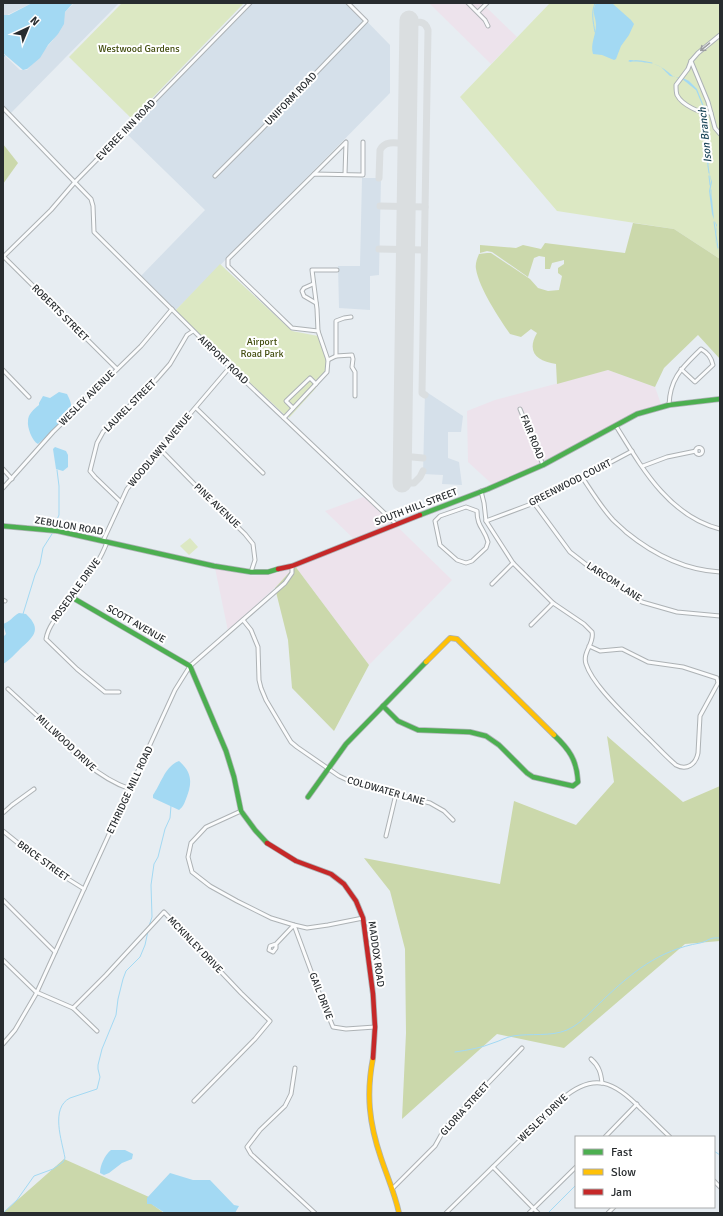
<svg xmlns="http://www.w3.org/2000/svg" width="723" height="1216" font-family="Signika,sans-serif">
<rect width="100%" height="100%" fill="#e7edf2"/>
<g fill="#ede3ec">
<path d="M 429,3 L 490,3 L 486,7 L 517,37 L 491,64 Z"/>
<path d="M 608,370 L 655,387 L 662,407 L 645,411 L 546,463 L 493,485 L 468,462 L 467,411 L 495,400 Z"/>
<path d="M 366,496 L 452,580 L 369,665 L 295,566 L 281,582 L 228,631 L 215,568 L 253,576 L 277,573 L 355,540 L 325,511 Z"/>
</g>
<g fill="#d5e0ea">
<path d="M 3,3 L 32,3 L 3,17 Z"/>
<path d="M 74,3 L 119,3 L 9,115 L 3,108 L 3,54 L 20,70 L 27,70 L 53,40 L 65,12 Z"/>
<path d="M 250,3 L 349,3 L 390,45 L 390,93 L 174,312 L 139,278 L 205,210 L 126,133 Z"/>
<path d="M 362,178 L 381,178 L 379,275 L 370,276 L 370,310 L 339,308 L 338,266 L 360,266 Z"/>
<path d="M 425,391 L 463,416 L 461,432 L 448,432 L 448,458 L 459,462 L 462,485 L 442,484 L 443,475 L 423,474 Z"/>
</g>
<g fill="#dce8c3">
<path d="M 122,3 L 244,3 L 132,119 L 69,57 Z"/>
<path d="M 550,3 L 720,3 L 720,259 L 674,229 L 557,211 L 460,97 Z"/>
<path d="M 220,264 L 292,331 L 318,336 C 326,357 333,368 316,386 L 316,388 L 289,418 L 287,415 L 286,416 L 174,312 Z"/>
<path d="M 190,538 L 198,547 L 189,555 L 180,546 Z"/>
</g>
<g fill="#cbd8ab">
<path d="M 3,144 L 18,163 L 3,184 Z"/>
<path d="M 633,223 L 674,229 L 720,259 L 720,359 L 698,335 L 664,368 L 655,387 L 608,370 L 557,384 L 556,364 C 537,361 526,352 537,333 L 531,329 L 521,337 L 510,334 C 499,318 479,288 476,269 C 475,264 477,259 479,254 L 487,253 L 491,253 L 530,279 L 538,288 L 548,291 L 559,290 L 562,276 L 558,273 L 558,268 L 564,264 L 564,260 L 552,263 L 550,269 L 545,269 L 545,257 L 539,256 L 534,258 L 528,277 L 492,252 L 487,251 L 480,253 L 480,245 L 516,248 L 523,245 L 541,249 L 545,243 L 625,253 Z"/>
<path d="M 295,566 L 369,665 L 334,731 L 292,688 L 288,640 L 275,588 Z"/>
<path d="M 607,736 L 683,802 L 720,786 L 720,941 L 685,944 L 564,1048 L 497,1034 L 402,1119 L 406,1033 L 405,949 L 390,891 L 364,858 L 500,884 L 514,801 L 576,825 L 614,782 Z"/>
<path d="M 64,1159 L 149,1197 L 153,1205 L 164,1213 L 3,1213 L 3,1211 L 4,1212 Z"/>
</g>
<g fill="#a3d9f3">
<path d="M 32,3 L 73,3 L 65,12 L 64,24 L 58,34 L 48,45 L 40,58 L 27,69 L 23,70 L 3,53 L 3,15 L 9,15 Z"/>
<path d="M 596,3 L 613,4 L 631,20 L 634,24 L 629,35 L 621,46 L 616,59 L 614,60 L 602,55 L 593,54 C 590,44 596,35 596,25 C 596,16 591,13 596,3 Z"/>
<path d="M 629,60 C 634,60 637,61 642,62 C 660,64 662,67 674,77 L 681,77 L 689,81 L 697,89 L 703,104 L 705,113 L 705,122 L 708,132 L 708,141 L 707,151 L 709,160 L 708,168 L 712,182 L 710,192 L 712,199 L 714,220 L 717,225 L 715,239 L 720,257 L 715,240 L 717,228 L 712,214 L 709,191 L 711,181 L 706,158 L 707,138 L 705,126 L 703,122 L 703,107 L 696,90 L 681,78 L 670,76 L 661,67 L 654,64 L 635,60 L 630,62 Z"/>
<path d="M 59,392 L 67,394 C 70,400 73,406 70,412 C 66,419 45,438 38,444 C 32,441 27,427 28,421 C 28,414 34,409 39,405 L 39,403 L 43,396 L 50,398 Z"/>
<path d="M 55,447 L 66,451 L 68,455 L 68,467 L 63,471 L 56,469 L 53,449 Z"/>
<path d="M 19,613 L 26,614 C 43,630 33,637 20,649 C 14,655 10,660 3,664 L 3,637 L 6,634 L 3,624 C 10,622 13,616 19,613 Z"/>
<path d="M 179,761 C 193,773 192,784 186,799 C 184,804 183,807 179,810 L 153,798 L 153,795 C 161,784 165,766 179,761 Z"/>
<path d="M 111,1150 L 125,1150 L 133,1154 L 132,1159 L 122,1163 L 109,1173 L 104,1175 L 100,1173 C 100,1165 105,1155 111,1150 Z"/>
<path d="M 170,1173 L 193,1180 L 210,1180 L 234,1205 L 239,1206 L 235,1213 L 165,1213 L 151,1204 L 147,1204 L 147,1198 Z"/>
</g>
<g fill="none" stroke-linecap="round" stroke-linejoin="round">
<g stroke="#a3d9f3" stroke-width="1">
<path d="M 595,32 C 593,21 591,13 595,3"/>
<path d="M 3,58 L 5,55"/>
<path d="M 629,61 L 641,61 L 652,63"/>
<path d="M 707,146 L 707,157"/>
<path d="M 708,166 L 709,173"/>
<path d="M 709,176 L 710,185"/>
<path d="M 711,190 L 711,197"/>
<path d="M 714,222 L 718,248"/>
<path d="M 54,526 L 59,515 L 59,486 L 57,470"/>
<path d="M 23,614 L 35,575 L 40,564 L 43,548 L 52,534"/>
<path d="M 149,926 L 152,917 L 151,885 L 154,864 L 158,857 L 165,829 L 170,818 L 171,806"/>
<path d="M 455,1052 C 468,1050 481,1048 493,1043 C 500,1041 506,1037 513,1036 C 531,1033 550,1037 567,1030 C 581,1024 591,1011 602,1001 C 631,973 659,950 700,943 C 709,941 708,937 720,938"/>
<path d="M 714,1151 L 720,1155"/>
<path d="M 3,1213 L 17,1200 L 34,1176 L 53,1169 L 63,1162 L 65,1158 C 62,1141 50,1108 70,1098 L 97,1089 L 100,1077 L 98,1069 L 98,1065 L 102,1049 L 116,1015 L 118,999 L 123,979 L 126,971 L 140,957 L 145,945 L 148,931"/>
<path d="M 548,1213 L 576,1185"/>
</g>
<g stroke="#dadee0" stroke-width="7">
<path d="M 409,25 C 417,21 425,20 428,30 L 422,393 L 425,395"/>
<path d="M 379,178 L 380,150 C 385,140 397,143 406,144"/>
<path d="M 380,206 L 425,207"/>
<path d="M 379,249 L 424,250"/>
<path d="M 402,456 L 423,458"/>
<path d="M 402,483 L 414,483 L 420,477 L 423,471"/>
</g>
<path stroke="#dadee0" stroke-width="19" d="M 402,483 L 409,20"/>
<defs>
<g id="street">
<path d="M 468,3 L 485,20 L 488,26"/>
<path d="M 478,12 L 487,3"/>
<path d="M 691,61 L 708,102 L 715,128 L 720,134"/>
<path d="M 3,108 L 91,199 L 93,206 L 94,232 L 230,367 L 396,524"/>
<path d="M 711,113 C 701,114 682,105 677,95 C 676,92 676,89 676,85 L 688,69 L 691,61 L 698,53 L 720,35"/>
<path d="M 314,174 L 346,142 L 345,174"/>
<path d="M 215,176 L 261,130 L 366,21 L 348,3"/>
<path d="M 3,256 L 117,369"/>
<path d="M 3,257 L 51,210 L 75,182 L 250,3"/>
<path d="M 313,284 L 304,288 L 302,291 L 304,296 L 316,303"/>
<path d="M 318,331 L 317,309 L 312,270 L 337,270"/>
<path d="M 336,356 L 336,321 L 344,318 L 351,317"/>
<path d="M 328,360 L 336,356 L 352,355 L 353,359 L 352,367 L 355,372 L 355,396"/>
<path d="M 3,370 L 29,397"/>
<path d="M 669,405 C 670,377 683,367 701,349 C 708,353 711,357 713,365 L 695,382 L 681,369"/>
<path d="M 196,408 L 263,473"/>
<path d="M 293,408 L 286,401 L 310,378 L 316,384"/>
<path d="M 520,409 L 543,465"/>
<path d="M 284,418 L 327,372 L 328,360 L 318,331 L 292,328 L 228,266 L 228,259 L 314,174 L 363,175 L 363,142"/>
<path d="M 616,426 C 642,468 669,516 720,529"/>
<circle cx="699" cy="451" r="3.5"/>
<path d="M 160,449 L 211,501 L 245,534 L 253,544 L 255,560 L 251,572"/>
<path d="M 643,466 L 667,457 L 696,451"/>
<path d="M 3,469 L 12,479"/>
<path d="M 582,477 C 592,492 601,507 613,520 C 617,524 622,528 626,532 C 653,554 685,570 720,572"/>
<path d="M 3,488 L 53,432 L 141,346 L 172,309"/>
<path d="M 481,491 L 484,503 L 486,521 L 513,563 L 553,603 L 584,624 L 592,632 C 595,643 582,652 586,664 C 593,686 627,716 643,733 C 654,743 664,755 676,765 C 687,771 696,764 698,753 L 700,716 L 718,683 L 717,678 L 683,667 L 648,662 L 622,649 L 600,651 L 589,646"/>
<path d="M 121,502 L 95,477 L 90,471 L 97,443 L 103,432 L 156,380 L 170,364 L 187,335 L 193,331"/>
<path d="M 534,503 L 570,552 L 601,576 L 642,602 L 677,612 L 720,616"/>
<path d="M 466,507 L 477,511 C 477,527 484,528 488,542 L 486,548 L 472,561 L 466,563 L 457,560 L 440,545 L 435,521 L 440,516 Z"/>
<path d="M 486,521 L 534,503 L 632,451"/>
<path d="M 103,541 L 127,489 L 160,449 L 230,367"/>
<path d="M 107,542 C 100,562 85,581 73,598 C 63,611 49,622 46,639 L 77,669 L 105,692 L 119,692"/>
<path d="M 492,584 L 513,563"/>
<path d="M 3,600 L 5,601"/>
<path d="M 243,620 L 251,630 L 258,647 L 259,680 L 261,688 L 266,700 L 285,732 L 291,742 L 297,747 L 339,776 L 356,784 L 430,803 L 444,811 L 453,820"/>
<path d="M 531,625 L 553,603"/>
<path d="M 8,689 C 20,700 32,711 44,722 C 69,748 95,777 130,789"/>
<path d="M 241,811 L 206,827 L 191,843 L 188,857 L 192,872 L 210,886 L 237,901 L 271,918 L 294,925 L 307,928 L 328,925 L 363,918"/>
<path d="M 3,813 L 12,805 L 34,789"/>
<path d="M 3,831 L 44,864 L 84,889"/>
<path d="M 386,836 L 396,794"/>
<path d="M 3,900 L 55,952"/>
<path d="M 276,944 L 270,946 L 269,950 L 273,952 L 276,948 L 276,944 L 294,925 L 318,990 L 333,1027 L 346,1029 L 375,1027"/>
<path d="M 3,960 L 36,992 L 73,1008 L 97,1031"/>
<path d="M 73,1008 L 106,975 L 164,912 L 241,993 L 270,1021 L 255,1039 L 194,1101"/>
<path d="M 3,1044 L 15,1030 L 36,994 L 175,690 L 190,666 L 285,583 L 292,573 L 292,566"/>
<path d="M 591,1059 C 599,1066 601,1073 602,1083"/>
<path d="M 295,1068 L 291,1094 L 285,1106 L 260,1130 L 247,1147 L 251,1154 L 315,1213"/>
<path d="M 605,1137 L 637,1104"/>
<path d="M 493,1167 L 538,1213"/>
<path d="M 714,1181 L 720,1187"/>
<path d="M 392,1189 L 435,1146 L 445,1128 L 522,1048"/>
<path d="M 446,1213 L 562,1099 C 594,1071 615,1082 641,1109 C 651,1118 660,1128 670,1137"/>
<path d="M 529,1213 L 576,1167"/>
<path d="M 608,1213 L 614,1207"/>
</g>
<g id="fast">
<path d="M 420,515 L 488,489 L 543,465 L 637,414 L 669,405 L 720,399"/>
<path d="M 3,526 L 58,531 L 214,566 L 251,572 L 268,572 L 278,569"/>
<path d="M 73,598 L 190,666 L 226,751 L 234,777 L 241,811 L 255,830 L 267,843"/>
<path d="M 383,706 L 398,721 L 418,730 L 470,732 L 486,736 L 499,745 L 527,773 L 533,777 L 573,786 L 578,782 C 577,760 569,749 554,735"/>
<path d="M 308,797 L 346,744 L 426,662"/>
</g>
<g id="slow">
<path d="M 426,662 L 450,638 L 457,639 L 554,735"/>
<path d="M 373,1058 C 366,1094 369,1123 381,1158 C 387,1176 395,1194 399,1213"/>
</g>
<g id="jam">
<path d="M 278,569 L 292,566 L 420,515"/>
<path d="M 267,843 L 296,861 L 331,874 L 344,884 L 356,901 L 363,918 L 373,994 L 375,1027 L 373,1058"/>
</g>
</defs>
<use href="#street" stroke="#adb2b5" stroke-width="5"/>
<use href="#fast" stroke="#adb2b5" stroke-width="6"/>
<use href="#slow" stroke="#adb2b5" stroke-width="6"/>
<use href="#jam" stroke="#adb2b5" stroke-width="6"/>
<use href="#street" stroke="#fbfcfd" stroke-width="3"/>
<use href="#fast" stroke="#4caf50" stroke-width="4.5"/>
<use href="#slow" stroke="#ffc107" stroke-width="4.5"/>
<use href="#jam" stroke="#c62828" stroke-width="4.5"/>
</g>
<defs><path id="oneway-shaft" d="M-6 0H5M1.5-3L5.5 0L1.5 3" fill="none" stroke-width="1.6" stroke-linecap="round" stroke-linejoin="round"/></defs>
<use stroke="#9c9ea0" href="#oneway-shaft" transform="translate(705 47) rotate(140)"/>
<g text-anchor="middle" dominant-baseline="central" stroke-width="4" stroke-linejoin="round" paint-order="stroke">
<g font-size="10" fill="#434e0f" stroke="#fff">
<text x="139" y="49">Westwood Gardens</text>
<text x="262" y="342">Airport<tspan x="262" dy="12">Road Park</tspan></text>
</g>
<g font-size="10" fill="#282c2f" stroke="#fff">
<text transform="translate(291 99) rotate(-46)">UNIFORM ROAD</text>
<text transform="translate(126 130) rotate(-46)">EVEREE INN ROAD</text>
<text transform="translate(60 313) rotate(45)">ROBERTS STREET</text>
<text transform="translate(223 360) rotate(44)">AIRPORT ROAD</text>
<text transform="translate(87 398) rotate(-45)">WESLEY AVENUE</text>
<text transform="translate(130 406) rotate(-45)">LAUREL STREET</text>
<text transform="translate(532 437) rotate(68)">FAIR ROAD</text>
<text transform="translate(160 450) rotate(-50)">WOODLAWN AVENUE</text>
<text transform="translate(570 483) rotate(-27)">GREENWOOD COURT</text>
<text transform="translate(217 506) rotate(44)">PINE AVENUE</text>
<text transform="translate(416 507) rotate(-21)">SOUTH HILL STREET</text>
<text transform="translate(69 526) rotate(10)">ZEBULON ROAD</text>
<text transform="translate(614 582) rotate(33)">LARCOM LANE</text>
<text transform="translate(76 590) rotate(-54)">ROSEDALE DRIVE</text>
<text transform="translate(136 624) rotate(30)">SCOTT AVENUE</text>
<text transform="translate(66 743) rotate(43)">MILLWOOD DRIVE</text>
<text transform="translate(130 790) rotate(-65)">ETHRIDGE MILL ROAD</text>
<text transform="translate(386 791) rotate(16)">COLDWATER LANE</text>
<text transform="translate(43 861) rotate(36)">BRICE STREET</text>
<text transform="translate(195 945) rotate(46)">MCKINLEY DRIVE</text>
<text transform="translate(376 954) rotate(82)">MADDOX ROAD</text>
<text transform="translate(321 996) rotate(69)">GAIL DRIVE</text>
<text transform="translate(465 1109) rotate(-48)">GLORIA STREET</text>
<text transform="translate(543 1118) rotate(-44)">WESLEY DRIVE</text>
</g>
<g font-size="11" font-style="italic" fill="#1d485a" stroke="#fff">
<text transform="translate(705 135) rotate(-96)">Ison Branch</text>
</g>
</g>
<rect width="723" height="1216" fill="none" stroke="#282c2f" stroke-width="8"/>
<rect x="575" y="1136" width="140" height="72" fill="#ffffff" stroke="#a9abac"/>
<rect x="583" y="1149" width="20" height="6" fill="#4caf50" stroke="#a9abac"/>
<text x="611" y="1156" font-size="12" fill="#282c2f">Fast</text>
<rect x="583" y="1169" width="20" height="6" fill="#ffc107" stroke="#a9abac"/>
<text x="611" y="1176" font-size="12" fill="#282c2f">Slow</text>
<rect x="583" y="1189" width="20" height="6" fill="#c62828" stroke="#a9abac"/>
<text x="611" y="1196" font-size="12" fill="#282c2f">Jam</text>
<g transform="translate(28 28) rotate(44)" stroke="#ffffff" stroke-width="3" paint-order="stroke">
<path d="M0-3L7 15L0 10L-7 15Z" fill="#282c2f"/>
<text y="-6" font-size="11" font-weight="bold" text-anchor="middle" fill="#282c2f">N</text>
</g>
</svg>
